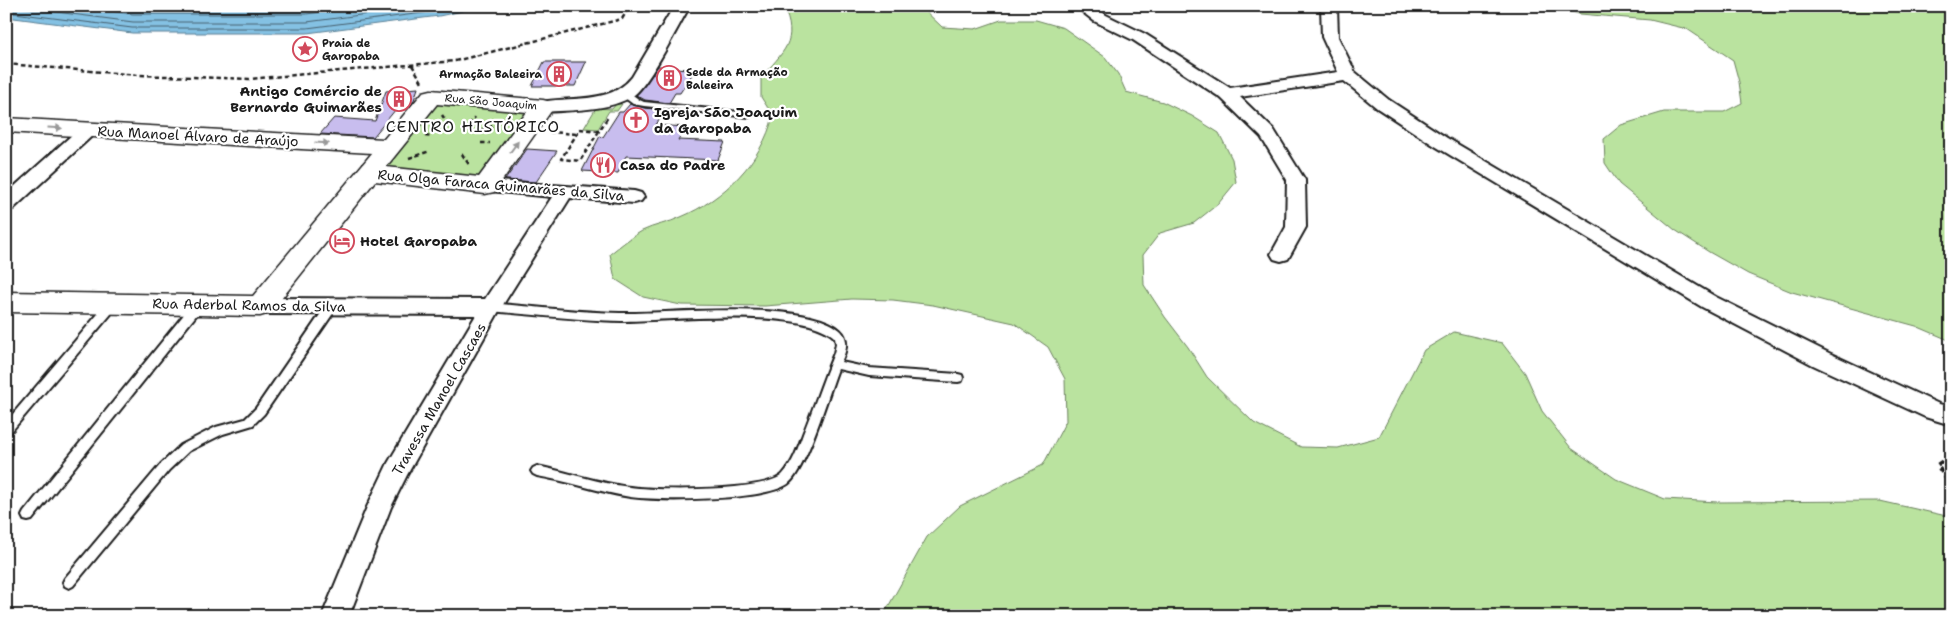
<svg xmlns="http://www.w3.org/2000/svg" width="1957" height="622" font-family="'Shantell Sans',sans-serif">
<rect width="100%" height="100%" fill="#fff"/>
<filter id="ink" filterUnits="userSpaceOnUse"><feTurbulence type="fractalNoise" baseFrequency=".02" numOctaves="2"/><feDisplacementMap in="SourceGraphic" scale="10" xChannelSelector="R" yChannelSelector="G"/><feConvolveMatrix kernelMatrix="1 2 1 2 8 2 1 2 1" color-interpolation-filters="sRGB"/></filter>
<g filter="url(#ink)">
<g fill="#bae39f" stroke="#6b805e">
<path d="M 783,6 L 920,6 L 942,27 L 975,29 L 1001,20 L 1036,20 L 1064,28 L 1105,57 L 1118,74 L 1126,92 L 1163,102 L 1192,116 L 1219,133 L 1232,159 L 1236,182 L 1218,204 L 1194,223 L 1160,233 L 1143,255 L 1144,285 L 1165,317 L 1188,347 L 1207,377 L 1254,423 L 1301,447 L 1338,448 L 1379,437 L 1424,350 L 1454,332 L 1502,343 L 1525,373 L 1542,411 L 1571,448 L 1616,479 L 1665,499 L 1717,502 L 1880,501 L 1951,517 L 1951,616 L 883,616 L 927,537 L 960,506 L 1043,465 L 1066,421 L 1065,379 L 1048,347 L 1014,323 L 933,305 L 893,300 L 852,299 L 765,306 L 681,305 L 643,297 L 615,279 L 610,254 C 620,246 631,237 642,231 C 654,225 669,223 681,217 C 724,199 762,161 773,116 L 761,97 L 761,78 C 783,51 800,42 783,6 Z"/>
<path d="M 1544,6 L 1951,6 L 1951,341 L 1916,326 L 1792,292 L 1748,274 L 1709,252 L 1675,230 L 1619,184 L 1605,163 L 1604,139 L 1621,125 L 1664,112 L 1724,112 L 1742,103 L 1739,82 L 1733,60 L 1687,29 L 1650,20 L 1580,14 Z"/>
<path d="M 433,104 L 530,112 L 480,179 L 377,168 Z"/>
<path d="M 616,104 L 622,104 L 617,111 L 609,111 L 598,129 L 584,128 L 596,108 L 612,109 Z"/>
</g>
<path fill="#84c1e3" stroke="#5a7f93" d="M 6,6 L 486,6 L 439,16 L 307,33 L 132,33 L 6,17 Z"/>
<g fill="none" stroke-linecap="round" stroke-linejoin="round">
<g stroke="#465e6c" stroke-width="1">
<path d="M 10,6 L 133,22 L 307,22 L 429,6"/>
<path d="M 69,6 L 133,14 L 306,14 L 370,6"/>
<path d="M 6,12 L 132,28 L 307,28 L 438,11 L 462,6"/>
</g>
</g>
<g fill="#c8bdee" stroke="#1c1c1c">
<path d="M 544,62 L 586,62 L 575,86 L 532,86 Z"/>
<path d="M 658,66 L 695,70 L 680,93 L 675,93 L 669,103 L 645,100 L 636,95 Z"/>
<path d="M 418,88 L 414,100 L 408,108 L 396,109 L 373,137 L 320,134 L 334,118 L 375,121 L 386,91 Z"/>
<path d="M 630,104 L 644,108 L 665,110 L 656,125 L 685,127 L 678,140 L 725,142 L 718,160 L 626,156 L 618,173 L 582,171 L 600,136 L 603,137 L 619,112 L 623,112 Z"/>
<path d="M 527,149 L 557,151 L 536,182 L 505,180 Z"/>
</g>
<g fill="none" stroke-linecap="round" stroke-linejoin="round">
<defs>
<g id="lane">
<path d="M 621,91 C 630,90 636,99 644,102 L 749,113 L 753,115 L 749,117 L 644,106 L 633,104 L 621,95 Z"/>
<path d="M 113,300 L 117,301 L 118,304 L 117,307 L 10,433 L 6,434 L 6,422 L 109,301 Z"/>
<path d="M 198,301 L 202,302 L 203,305 L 202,308 L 32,520 L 28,521 L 24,520 L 22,516 L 24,512 L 194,302 Z"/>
<path d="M 332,302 L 336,303 L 337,306 L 336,309 L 264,414 L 253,425 L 223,434 L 189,451 L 169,470 L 73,586 L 69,588 L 65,586 L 63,582 L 65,578 L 161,464 L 181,445 L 216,427 L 245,419 L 256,408 L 328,303 Z"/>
<path d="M 491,303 C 534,307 577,312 620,313 C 669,314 805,299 840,330 C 850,339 846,352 841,362 L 869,368 L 958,374 L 962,375 L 963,378 L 962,381 L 958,382 L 869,376 L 838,369 C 829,392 806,471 788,484 C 764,501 661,501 630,497 C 599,492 568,481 537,476 L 533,474 L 531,471 L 533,468 L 537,466 C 568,472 598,483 630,487 C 655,491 767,492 783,474 C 793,463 798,448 803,434 C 814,407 823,379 834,353 L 836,344 L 835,338 C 805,306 666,321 621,321 C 578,320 534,315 491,311 L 486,307 Z"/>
</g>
<g id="street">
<path d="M 674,6 L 690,6 C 678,26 650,83 634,95 C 612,111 570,110 543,112 L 537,111 L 534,107 L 537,103 C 569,95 609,106 632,77 Z"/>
<path d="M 1075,6 L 1094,6 L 1106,15 L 1145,34 L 1230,88 L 1338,72 L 1322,37 L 1321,6 L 1337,6 L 1338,37 L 1355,72 L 1389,100 L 1447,138 L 1716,297 L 1829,353 L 1939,404 L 1951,407 L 1951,425 L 1925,417 L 1813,365 L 1702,307 L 1435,146 L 1377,108 L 1344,81 L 1240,97 L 1274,130 L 1305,180 L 1306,227 L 1288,259 L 1281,261 L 1274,259 L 1271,254 L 1286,227 L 1287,180 L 1261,137 L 1221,98 L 1133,40 L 1094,21 Z"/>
<path d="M 88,125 L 94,126 L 97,130 L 94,134 L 13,209 L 6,211 L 6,194 L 82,126 Z"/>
<path d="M 485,180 L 634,191 L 641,193 L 644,197 L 641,201 L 634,203 L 570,198 L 499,311 L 407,475 L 391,507 L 349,616 L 322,616 L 367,507 L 388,463 L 476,315 L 260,314 L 253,311 L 249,306 L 253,301 L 260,298 L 485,299 L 552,197 L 478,190 L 476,186 L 478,182 Z"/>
</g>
<path id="secondary" d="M 431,90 L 543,100 L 551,102 L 554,107 L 494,192 L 485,194 L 375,181 L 270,313 L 260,316 L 6,312 L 6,292 L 253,296 L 372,153 L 6,132 L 6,118 L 384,139 L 423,92 ZM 437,104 L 527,112 L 479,177 L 386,167 Z"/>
</defs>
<use href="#lane" stroke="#1c1c1c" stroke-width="4"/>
<use href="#street" stroke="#1c1c1c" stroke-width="4"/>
<use href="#secondary" stroke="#1c1c1c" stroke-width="3"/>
<g stroke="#1c1c1c" stroke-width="2.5" stroke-dasharray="4.5 3" stroke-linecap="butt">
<path d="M 6,64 L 138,75 L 249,79 L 455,61 L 622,19 L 630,6"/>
<path d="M 412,65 L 422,82"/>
<path d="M 442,115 L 450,127"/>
<path d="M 469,125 L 475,117"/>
<path d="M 481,130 L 505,121"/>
<path d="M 599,131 L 580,129 L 561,159 L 580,161 L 608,117"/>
<path d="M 549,132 L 577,134"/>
<path d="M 425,136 L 432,137"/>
<path d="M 481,143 L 490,143"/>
<path d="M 462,154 L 470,166"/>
<path d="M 409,158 L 430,151"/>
</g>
<path stroke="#1c1c1c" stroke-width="4" stroke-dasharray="5.5 4.5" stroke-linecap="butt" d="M 1951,458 L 1947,458 L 1937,465 L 1951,486"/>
<use href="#lane" fill="#fff" fill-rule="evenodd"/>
<use href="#street" fill="#fff" fill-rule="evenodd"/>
<use href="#secondary" fill="#fff" fill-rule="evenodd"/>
</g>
<defs><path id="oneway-solid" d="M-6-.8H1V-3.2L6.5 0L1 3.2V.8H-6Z" transform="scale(1.25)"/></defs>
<g fill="#999">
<use href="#oneway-solid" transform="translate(55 128) rotate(3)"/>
<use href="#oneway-solid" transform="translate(322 143) rotate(3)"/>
<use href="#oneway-solid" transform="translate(514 147) rotate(-54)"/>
</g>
</g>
<defs>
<symbol id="sight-ring" viewBox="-11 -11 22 22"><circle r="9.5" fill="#fff" stroke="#d1495b" stroke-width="1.5"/><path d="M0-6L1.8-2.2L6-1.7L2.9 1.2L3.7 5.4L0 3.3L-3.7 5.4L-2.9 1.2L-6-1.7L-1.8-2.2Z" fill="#d1495b"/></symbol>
<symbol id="building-ring" viewBox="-11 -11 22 22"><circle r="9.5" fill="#fff" stroke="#d1495b" stroke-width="1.5"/><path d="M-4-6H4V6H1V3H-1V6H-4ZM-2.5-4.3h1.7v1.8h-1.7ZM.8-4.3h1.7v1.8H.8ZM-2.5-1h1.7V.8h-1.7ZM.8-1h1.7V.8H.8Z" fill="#d1495b"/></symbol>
<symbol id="church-ring" viewBox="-11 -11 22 22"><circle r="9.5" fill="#fff" stroke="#d1495b" stroke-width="1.5"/><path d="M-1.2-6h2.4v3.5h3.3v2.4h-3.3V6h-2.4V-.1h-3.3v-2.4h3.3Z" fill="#d1495b"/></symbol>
<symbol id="restaurant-ring" viewBox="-11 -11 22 22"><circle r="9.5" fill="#fff" stroke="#d1495b" stroke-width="1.5"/><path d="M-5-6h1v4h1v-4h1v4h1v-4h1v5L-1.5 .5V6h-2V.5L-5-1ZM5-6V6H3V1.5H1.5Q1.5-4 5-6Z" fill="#d1495b"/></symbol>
<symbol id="hotel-ring" viewBox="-11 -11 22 22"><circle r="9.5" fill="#fff" stroke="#d1495b" stroke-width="1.5"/><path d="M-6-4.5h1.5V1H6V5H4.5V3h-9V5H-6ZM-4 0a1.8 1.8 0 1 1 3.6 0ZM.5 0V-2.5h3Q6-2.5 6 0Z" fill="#d1495b"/></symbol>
</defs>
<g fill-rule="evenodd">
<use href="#sight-ring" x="291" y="35" width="28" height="28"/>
<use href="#building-ring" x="545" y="60" width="28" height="28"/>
<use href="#building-ring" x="655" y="64" width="28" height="28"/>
<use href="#building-ring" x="385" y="85" width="28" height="28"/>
<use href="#church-ring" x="622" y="106" width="28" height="28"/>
<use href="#restaurant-ring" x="589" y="151" width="28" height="28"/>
<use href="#hotel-ring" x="328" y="227" width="28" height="28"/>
</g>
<g text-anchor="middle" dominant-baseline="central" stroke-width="4.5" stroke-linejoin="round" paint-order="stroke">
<g font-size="11" font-weight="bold" fill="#1c1c1c" stroke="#fff" text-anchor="start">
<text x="322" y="43">Praia de<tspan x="322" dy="13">Garopaba</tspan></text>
<text x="686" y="72">Sede da Armação<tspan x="686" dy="13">Baleeira</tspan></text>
<text x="542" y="74" text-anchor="end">Armação Baleeira</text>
</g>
<g font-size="11" fill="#1c1c1c" stroke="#fff">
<text transform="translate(491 102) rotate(5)">Rua São Joaquim</text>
</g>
<g font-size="14" font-weight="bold" fill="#1c1c1c" stroke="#fff" text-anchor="start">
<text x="382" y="91" text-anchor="end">Antigo Comércio de<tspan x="382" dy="16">Bernardo Guimarães</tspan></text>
<text x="654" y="112">Igreja São Joaquim<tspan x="654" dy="16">da Garopaba</tspan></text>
<text x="620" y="165">Casa do Padre</text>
<text x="360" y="241">Hotel Garopaba</text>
</g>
<g font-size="14" fill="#1c1c1c" stroke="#fff">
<text transform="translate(198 136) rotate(3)">Rua Manoel Álvaro de Araújo</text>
<text transform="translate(501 185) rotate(5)">Rua Olga Faraca Guimarães da Silva</text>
<text transform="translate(249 305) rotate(1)">Rua Aderbal Ramos da Silva</text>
<text transform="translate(439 399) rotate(-60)">Travessa Manoel Cascaes</text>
</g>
<g font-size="16" letter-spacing="1" fill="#1c1c1c" stroke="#fff">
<text x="473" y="126">CENTRO HISTÓRICO</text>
</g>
</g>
<rect width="1957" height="622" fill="none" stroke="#fff" stroke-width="25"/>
<rect x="12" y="12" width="1932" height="597" fill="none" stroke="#1c1c1c" stroke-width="2" filter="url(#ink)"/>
</svg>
